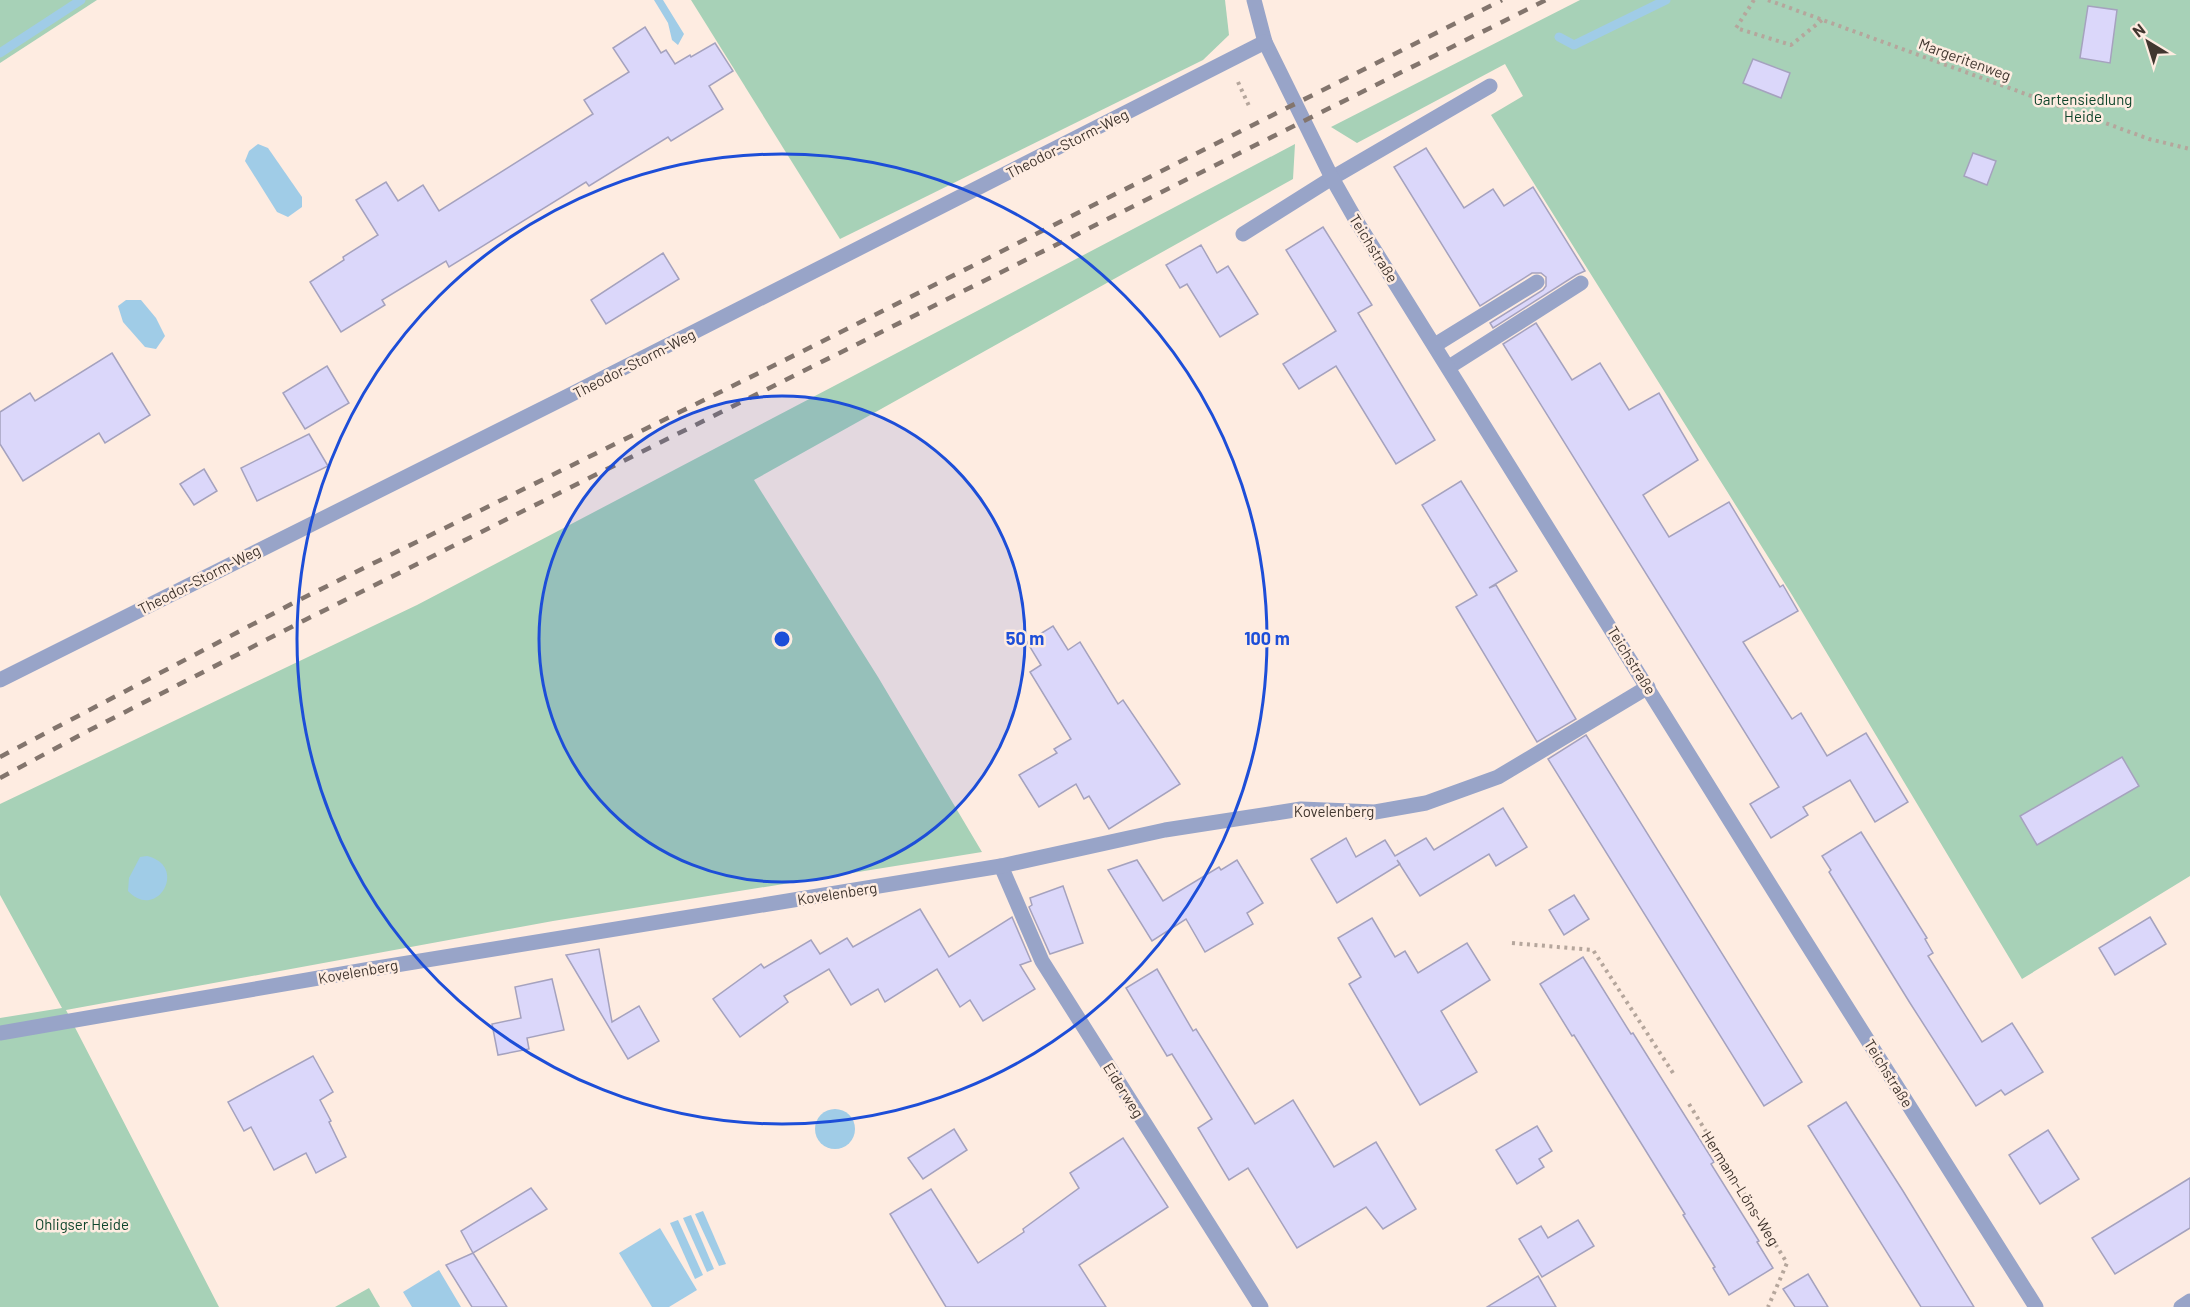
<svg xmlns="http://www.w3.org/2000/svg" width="2190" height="1307" font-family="Barlow,sans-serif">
<rect width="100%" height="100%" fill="#feece1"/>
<g fill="#a7d1b7">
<path d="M 0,0 L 97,0 L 0,63 Z"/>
<path d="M 691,0 L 1225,0 L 1229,35 L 1203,60 L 840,239 Z"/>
<path d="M 1580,0 L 2190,0 L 2190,876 L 2022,979 L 1792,595 L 1491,115 L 1523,96 L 1505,64 L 1357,143 L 1331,127 Z"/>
<path d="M 1295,144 L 1293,179 L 754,480 L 878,677 L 982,852 L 553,921 L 66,1010 L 219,1307 L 0,1307 L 0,1018 L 62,1008 L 0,895 L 0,804 L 417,605 Z"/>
<path d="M 369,1288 L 380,1307 L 335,1307 Z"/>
</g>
<g fill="#a0cce7">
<path d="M 654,0 L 663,0 L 684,34 L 678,45 L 672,40 L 668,23 Z"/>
<path d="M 258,144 L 268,148 L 302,197 L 302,207 L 288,217 L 277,212 L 245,161 L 249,151 Z"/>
<path d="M 126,300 L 141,300 L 156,318 L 165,336 L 156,349 L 145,347 L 123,322 L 118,306 Z"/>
<path d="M 147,856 C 189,866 157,922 128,891 L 129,878 L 140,857 Z"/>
<circle cx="835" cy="1129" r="20"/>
<path d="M 703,1211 L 726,1264 L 719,1266 L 695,1214 Z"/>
<path d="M 691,1215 L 714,1269 L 707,1272 L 683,1218 Z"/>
<path d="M 678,1220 L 703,1275 L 695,1279 L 670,1223 Z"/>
<path d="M 660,1228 L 697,1290 L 669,1307 L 652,1307 L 619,1253 Z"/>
<path d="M 439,1270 L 461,1307 L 412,1307 L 403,1292 Z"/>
</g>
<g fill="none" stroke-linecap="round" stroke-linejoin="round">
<g stroke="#a0cce7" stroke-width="9">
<path d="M 1559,37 L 1574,45 L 1666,0"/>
<path d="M 0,53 L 81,0"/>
</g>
</g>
<g fill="#dbd7fa" stroke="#a5a2be" stroke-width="1.5">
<path d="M 2088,6 L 2117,10 L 2110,63 L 2080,58 Z"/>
<path d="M 645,27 L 661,53 L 666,50 L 675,64 L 690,55 L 691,57 L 715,43 L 733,71 L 709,86 L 723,109 L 671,141 L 668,137 L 589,186 L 586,182 L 449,267 L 446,261 L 382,300 L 385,305 L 341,332 L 310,282 L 344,260 L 343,257 L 378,235 L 356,200 L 386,182 L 398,201 L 423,185 L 439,211 L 593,114 L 584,100 L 629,72 L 613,48 Z"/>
<path d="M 1753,59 L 1790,73 L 1781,98 L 1743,83 Z"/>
<path d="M 1426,148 L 1464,208 L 1493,189 L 1504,206 L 1533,187 L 1585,271 L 1576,275 L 1493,328 L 1490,323 L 1543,290 L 1546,286 L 1546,277 L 1541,273 L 1532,273 L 1480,306 L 1394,167 Z"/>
<path d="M 1973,153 L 1996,161 L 1987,185 L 1964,176 Z"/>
<path d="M 1323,227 L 1372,305 L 1358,313 L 1435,440 L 1396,464 L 1336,366 L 1299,389 L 1283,364 L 1336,331 L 1286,250 Z"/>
<path d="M 1201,245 L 1217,273 L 1228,266 L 1258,314 L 1220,337 L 1187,284 L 1180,288 L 1166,265 Z"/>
<path d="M 663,253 L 679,279 L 606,324 L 591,300 Z"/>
<path d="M 1536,323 L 1572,380 L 1600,363 L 1629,410 L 1659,393 L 1698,460 L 1643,495 L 1669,537 L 1729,502 L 1780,587 L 1783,585 L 1798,611 L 1743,642 L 1792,719 L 1801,713 L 1827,756 L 1866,733 L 1908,802 L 1875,822 L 1850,780 L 1803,807 L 1808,815 L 1771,838 L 1750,804 L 1779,787 L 1503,344 Z"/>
<path d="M 112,353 L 150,415 L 105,443 L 99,433 L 23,481 L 0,444 L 0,412 L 30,393 L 35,401 Z"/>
<path d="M 327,366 L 349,403 L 305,429 L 283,393 Z"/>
<path d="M 309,434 L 328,466 L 257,501 L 241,468 Z"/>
<path d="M 204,469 L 217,491 L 194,505 L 180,484 Z"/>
<path d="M 1461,481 L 1517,571 L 1489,588 L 1496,585 L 1576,719 L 1537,742 L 1456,607 L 1477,595 L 1422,505 Z"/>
<path d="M 1053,626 L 1068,650 L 1080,642 L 1118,704 L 1123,700 L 1180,784 L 1109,829 L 1089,796 L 1084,799 L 1076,784 L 1039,807 L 1019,775 L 1057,753 L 1054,749 L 1071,739 L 1030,672 L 1041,665 L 1027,642 Z"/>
<path d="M 1586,735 L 1802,1082 L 1764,1106 L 1548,759 Z"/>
<path d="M 2122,757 L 2139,786 L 2037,845 L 2020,816 Z"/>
<path d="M 1503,808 L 1527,847 L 1496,866 L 1489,854 L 1420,896 L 1397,860 L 1400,864 L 1337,903 L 1311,859 L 1346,838 L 1356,857 L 1385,840 L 1395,856 L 1426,838 L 1434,850 Z"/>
<path d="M 1861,832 L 1927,938 L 1925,939 L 1933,953 L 1928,956 L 1982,1042 L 2012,1023 L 2043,1072 L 2005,1095 L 2001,1090 L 1976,1106 L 1910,1003 L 1829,872 L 1831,870 L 1822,856 Z"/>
<path d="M 1137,860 L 1163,901 L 1219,867 L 1221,870 L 1237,860 L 1263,903 L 1247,913 L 1253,924 L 1205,952 L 1186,919 L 1152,941 L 1108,870 Z"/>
<path d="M 1063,886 L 1083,943 L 1050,954 L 1029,907 L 1032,905 L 1030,898 Z"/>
<path d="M 1574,895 L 1589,919 L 1564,935 L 1549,910 Z"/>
<path d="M 920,909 L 949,957 L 1012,917 L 1031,961 L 1020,965 L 1035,989 L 983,1021 L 970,1000 L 960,1007 L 937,969 L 885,1002 L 878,989 L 851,1005 L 829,969 L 784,996 L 788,1002 L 740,1037 L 713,999 L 761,964 L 764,968 L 811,940 L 820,954 L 847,938 L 853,947 Z"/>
<path d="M 2150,917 L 2166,944 L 2115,975 L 2099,948 Z"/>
<path d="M 1372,918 L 1395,957 L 1405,951 L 1418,973 L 1467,943 L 1490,980 L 1441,1011 L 1477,1072 L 1420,1105 L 1349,984 L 1361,977 L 1338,938 Z"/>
<path d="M 599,949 L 612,1022 L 639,1006 L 659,1041 L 628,1059 L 566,955 Z"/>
<path d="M 1583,957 L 1631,1034 L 1633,1033 L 1714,1162 L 1711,1164 L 1759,1241 L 1757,1242 L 1773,1268 L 1729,1295 L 1713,1268 L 1715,1267 L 1683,1215 L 1685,1214 L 1574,1035 L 1572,1036 L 1540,984 Z"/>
<path d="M 1157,969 L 1193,1031 L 1196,1029 L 1255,1124 L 1293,1100 L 1334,1167 L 1376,1142 L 1416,1209 L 1383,1229 L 1366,1207 L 1297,1248 L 1248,1168 L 1229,1180 L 1198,1128 L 1212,1119 L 1172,1054 L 1167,1056 L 1126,988 Z"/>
<path d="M 552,979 L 564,1030 L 527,1038 L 529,1049 L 498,1055 L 492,1024 L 521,1018 L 515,987 Z"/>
<path d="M 313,1056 L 333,1092 L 320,1100 L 331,1121 L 329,1122 L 346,1157 L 316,1173 L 306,1153 L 274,1170 L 251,1127 L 244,1131 L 228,1102 Z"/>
<path d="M 1846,1102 L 1903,1191 L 1974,1307 L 1921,1307 L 1808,1126 Z"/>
<path d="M 1537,1126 L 1552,1151 L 1539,1159 L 1544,1167 L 1517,1184 L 1496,1150 Z"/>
<path d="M 954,1129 L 967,1150 L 923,1179 L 908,1158 Z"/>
<path d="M 2048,1130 L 2079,1179 L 2040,1204 L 2009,1155 Z"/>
<path d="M 1123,1138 L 1168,1207 L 1079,1265 L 1106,1307 L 946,1307 L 890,1214 L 931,1189 L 978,1263 L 1024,1232 L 1023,1229 L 1079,1188 L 1070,1173 Z"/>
<path d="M 2190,1178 L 2190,1228 L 2115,1274 L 2092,1238 Z"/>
<path d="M 531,1188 L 547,1209 L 473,1253 L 461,1231 Z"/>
<path d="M 1578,1220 L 1594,1246 L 1542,1277 L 1519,1239 L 1541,1226 L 1548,1238 Z"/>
<path d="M 473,1253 L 507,1307 L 472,1307 L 446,1265 Z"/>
<path d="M 1808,1274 L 1828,1307 L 1795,1307 L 1783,1289 Z"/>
<path d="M 1538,1276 L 1556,1307 L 1487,1307 Z"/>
</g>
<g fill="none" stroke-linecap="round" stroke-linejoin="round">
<g stroke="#b5a69c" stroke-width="4" stroke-dasharray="3 4.5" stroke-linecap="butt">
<path d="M 1754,0 L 1736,28 L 1791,45 L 1822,20"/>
<path d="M 1768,0 L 2149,139 L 2190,149"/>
<path d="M 1238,82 L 1249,106"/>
<path d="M 1512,943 L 1593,950 L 1673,1073"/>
<path d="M 1689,1104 L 1787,1263 L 1768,1307"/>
</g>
<g stroke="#98a4c8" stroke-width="15">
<path d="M 1243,234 L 1332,178 L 1490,86"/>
<path d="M 1435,345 L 1537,282"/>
<path d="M 1449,367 L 1581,283"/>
<path d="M 1001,866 L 1042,961 L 1261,1307"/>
<path d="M 0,1033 L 365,970 L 1001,866 L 1165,830 L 1301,809 L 1375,812 L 1426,803 L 1498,777 L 1648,687"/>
</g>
<g stroke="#98a4c8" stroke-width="15">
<path d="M 1254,0 L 1265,42 L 1332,178 L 1357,222 L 1800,933 L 2036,1307"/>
<path d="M 0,680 L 568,396 L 1265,42"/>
<path d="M 2181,1307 L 2190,1301"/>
</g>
<g stroke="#83756d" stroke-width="4.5" stroke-dasharray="10 10" stroke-linecap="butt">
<path d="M 0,757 L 299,600 L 777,364 L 1502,0"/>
<path d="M 0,778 L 84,733 L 305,620 L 1546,0"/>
</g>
</g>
<circle cx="782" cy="639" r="243" fill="#1d4ed8" fill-opacity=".12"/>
<g fill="none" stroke="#1d4ed8" stroke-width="3">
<circle cx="782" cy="639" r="243"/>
<circle cx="782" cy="639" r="485"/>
</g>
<g text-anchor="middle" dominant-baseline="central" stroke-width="5" stroke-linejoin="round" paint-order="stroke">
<g font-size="15" fill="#41362f" stroke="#feece1">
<text transform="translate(1965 59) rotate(20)">Margeritenweg</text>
<text transform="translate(1067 143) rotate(-27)">Theodor-Storm-Weg</text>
<text transform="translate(1374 248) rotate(58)">Teichstraße</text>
<text transform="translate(634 363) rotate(-27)">Theodor-Storm-Weg</text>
<text transform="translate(199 579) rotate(-27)">Theodor-Storm-Weg</text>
<text transform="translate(1632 660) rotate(58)">Teichstraße</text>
<text x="1334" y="811">Kovelenberg</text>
<text transform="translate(837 893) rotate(-9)">Kovelenberg</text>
<text transform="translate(358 971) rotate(-10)">Kovelenberg</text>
<text transform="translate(1889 1073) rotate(58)">Teichstraße</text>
<text transform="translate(1124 1090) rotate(58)">Eiderweg</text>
<text transform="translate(1741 1188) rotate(58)">Hermann-Löns-Weg</text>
</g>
<g font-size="15" fill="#0e452b" stroke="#feece1">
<text x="2083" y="99">Gartensiedlung<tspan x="2083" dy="17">Heide</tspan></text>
<text x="82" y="1224">Ohligser Heide</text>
</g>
</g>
<circle cx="782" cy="639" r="9" fill="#1d4ed8" stroke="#feece1" stroke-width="3"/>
<g font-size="18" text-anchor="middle" font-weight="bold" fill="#1d4ed8" stroke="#feece1" stroke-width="5" stroke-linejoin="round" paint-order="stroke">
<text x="1025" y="645">50 m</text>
<text x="1267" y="645">100 m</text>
</g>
<g transform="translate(2148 42) rotate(322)" stroke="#feece1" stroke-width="4.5" paint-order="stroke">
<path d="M0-4.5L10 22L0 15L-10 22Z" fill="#41362f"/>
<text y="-9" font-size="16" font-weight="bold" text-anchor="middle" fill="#41362f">N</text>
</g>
</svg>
